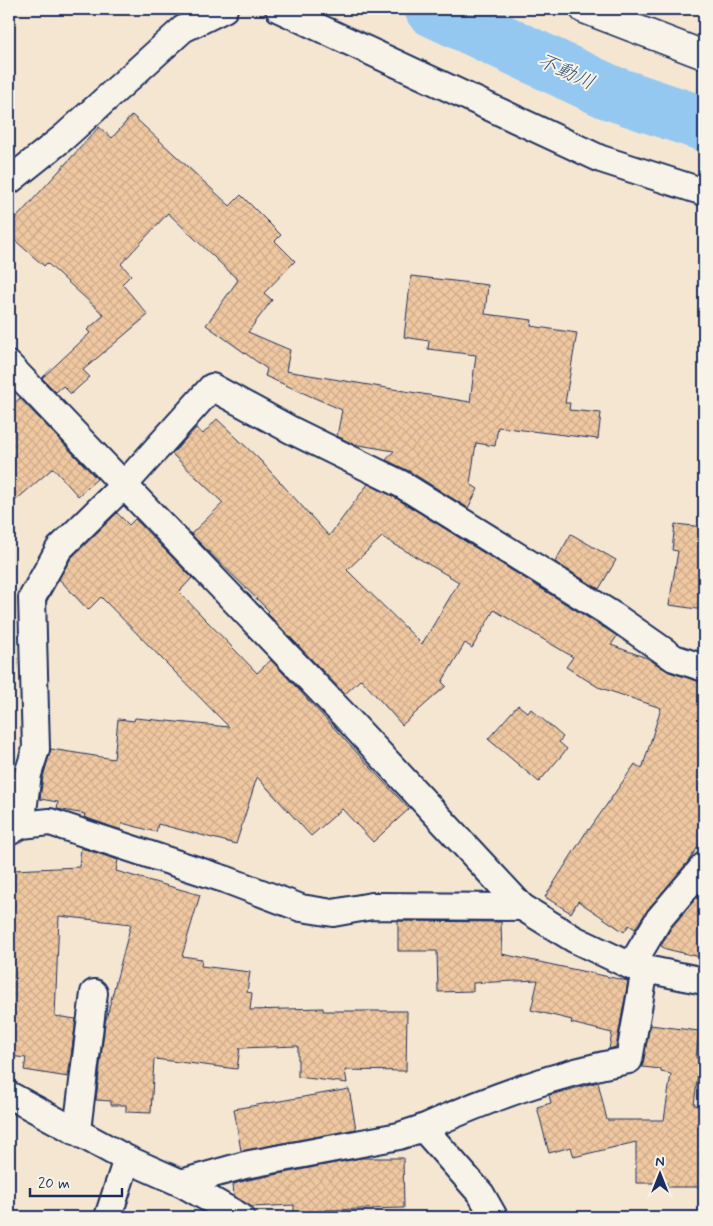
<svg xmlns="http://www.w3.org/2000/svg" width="713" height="1226" font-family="Mynerve,'Klee One',sans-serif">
<defs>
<pattern id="building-cross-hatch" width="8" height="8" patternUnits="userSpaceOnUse" patternTransform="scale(1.25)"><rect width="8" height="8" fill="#f0c8a0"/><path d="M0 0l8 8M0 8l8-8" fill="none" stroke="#cdac8c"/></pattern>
</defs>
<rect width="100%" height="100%" fill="#f5e6d2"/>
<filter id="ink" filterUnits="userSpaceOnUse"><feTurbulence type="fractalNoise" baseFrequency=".02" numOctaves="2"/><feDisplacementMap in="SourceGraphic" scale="10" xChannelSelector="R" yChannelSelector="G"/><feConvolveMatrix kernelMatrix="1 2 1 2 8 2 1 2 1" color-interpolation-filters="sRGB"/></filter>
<g filter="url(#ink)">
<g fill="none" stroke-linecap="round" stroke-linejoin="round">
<path stroke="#94c8f1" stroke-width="55" d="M 432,9 L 609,92 L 704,124"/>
</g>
<g fill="url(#building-cross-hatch)" stroke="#1b2f5e" fill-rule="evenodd">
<path d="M 132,115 L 230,206 L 241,195 L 281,235 L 275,241 L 295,261 L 264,293 L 272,300 L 248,332 L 290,350 L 286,371 L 470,402 L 476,355 L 428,349 L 429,341 L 404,337 L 411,276 L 488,285 L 485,314 L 532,320 L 531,326 L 577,333 L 565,403 L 570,403 L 569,410 L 601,413 L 598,439 L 498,427 L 495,446 L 476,443 L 470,484 L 478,489 L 468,508 L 409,471 L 386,460 L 394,451 L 353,444 L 337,436 L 342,410 L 265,376 L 267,369 L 206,325 L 238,280 L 168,213 L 121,264 L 131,275 L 122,284 L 148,315 L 83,370 L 90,377 L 71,394 L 63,386 L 56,392 L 42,378 L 90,333 L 87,330 L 104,315 L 47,263 L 44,266 L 9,235 L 9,226 L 99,127 L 112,138 Z"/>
<path d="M 20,398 L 97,479 L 78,496 L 53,468 L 9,506 L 9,408 Z"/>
<path d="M 217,419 L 260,460 L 329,536 L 368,484 L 394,497 L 606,629 L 617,636 L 611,645 L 647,658 L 669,672 L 704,683 L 704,838 L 687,863 L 648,909 L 635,929 L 629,925 L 624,932 L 578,901 L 571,913 L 545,897 L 588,829 L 589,830 L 635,764 L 642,769 L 661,708 L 598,687 L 566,667 L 573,657 L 494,610 L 472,648 L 465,643 L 442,682 L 446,686 L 402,725 L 361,679 L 345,694 L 267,613 L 269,611 L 191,534 L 223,503 L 172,454 L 196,428 L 203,434 ZM 382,537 L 459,582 L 422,644 L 347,570 Z"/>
<path d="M 117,513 L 129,525 L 135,519 L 192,578 L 179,592 L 257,673 L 271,660 L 409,809 L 373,842 L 342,809 L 311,836 L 257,777 L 236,844 L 158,824 L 156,832 L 122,823 L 121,830 L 84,817 L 85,814 L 57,809 L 58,802 L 40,799 L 43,777 L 51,749 L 114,759 L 118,719 L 134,721 L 135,718 L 229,727 L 101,597 L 88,610 L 59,579 L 71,558 Z"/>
<path d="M 675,524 L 704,527 L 704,610 L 669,605 L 678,551 L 672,550 Z"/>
<path d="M 571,534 L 616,560 L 599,589 L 555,562 Z"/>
<path d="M 518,705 L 528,713 L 531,709 L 563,737 L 559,742 L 567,749 L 539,782 L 488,739 Z"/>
<path d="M 81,848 L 118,860 L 116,871 L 200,895 L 182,956 L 202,959 L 201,966 L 250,972 L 247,992 L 252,993 L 250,1010 L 323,1008 L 323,1011 L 407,1011 L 406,1071 L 345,1070 L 347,1083 L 298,1077 L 298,1046 L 240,1048 L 237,1069 L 154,1059 L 151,1113 L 126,1112 L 126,1105 L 111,1105 L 111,1101 L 96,1100 L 105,1023 L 131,924 L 59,916 L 55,1016 L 76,1019 L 68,1077 L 24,1070 L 26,1058 L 9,1056 L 9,874 L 13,874 L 13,870 L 79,867 Z"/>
<path d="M 704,889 L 704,958 L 666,949 L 661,946 L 671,928 Z"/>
<path d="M 398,921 L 501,922 L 502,954 L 628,981 L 616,1047 L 609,1049 L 612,1033 L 571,1023 L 572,1020 L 531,1010 L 538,980 L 473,983 L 473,991 L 438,992 L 437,951 L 398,951 Z"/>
<path d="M 650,1025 L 699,1031 L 696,1058 L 700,1058 L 694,1105 L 704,1106 L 704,1187 L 667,1187 L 667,1183 L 636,1183 L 636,1142 L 574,1157 L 571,1147 L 549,1153 L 537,1107 L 551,1103 L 549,1095 L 554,1094 L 598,1082 L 607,1120 L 664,1120 L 671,1074 L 661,1072 L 661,1069 L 642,1067 Z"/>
<path d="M 349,1089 L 356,1129 L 241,1151 L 234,1109 Z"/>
<path d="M 403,1158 L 404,1208 L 325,1210 L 325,1217 L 294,1217 L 294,1205 L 252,1207 L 234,1196 L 233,1184 L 248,1180 L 361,1158 Z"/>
</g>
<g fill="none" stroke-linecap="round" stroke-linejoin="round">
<defs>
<g id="minor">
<path d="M 279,9 L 601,159 L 704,192"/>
<path d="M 9,181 L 64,137 L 183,29 L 224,9"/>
<path d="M 9,365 L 343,714 L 522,907 L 574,939 L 631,966 L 704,981"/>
<path d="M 21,825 L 28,774 L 36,749 L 32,598 L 59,549 L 124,485 L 212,387 L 291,430 L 401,484 L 614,616 L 674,658 L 704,668"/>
<path d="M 9,832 L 21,825 L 50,822 L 227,880 L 301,908 L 333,913 L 372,906 L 522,907"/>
<path d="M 631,966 L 659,919 L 704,866"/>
<path d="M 9,1095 L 127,1159 L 181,1183 L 241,1217"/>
<path d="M 423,1128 C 490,1098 557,1073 629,1060 L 645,969"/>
<path d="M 77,1130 L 94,993"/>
<path d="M 181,1183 L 245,1165 L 399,1136 L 423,1128 L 481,1194 L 494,1217"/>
<path d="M 108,1217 L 127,1159"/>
</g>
<path id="tertiary" d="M 584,9 L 704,55"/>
</defs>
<use href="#minor" stroke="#1b2f5e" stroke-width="30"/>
<use href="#tertiary" stroke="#1b2f5e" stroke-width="31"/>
<use href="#minor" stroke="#f7f3e8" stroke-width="26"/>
<use href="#tertiary" stroke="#f7f3e8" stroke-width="28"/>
</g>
</g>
<g text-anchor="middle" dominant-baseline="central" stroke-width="4" stroke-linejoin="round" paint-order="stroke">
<g font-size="20" font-style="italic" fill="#395583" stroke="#f7f3e8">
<text transform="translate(566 72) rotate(25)">不動川</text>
</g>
</g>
<rect width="713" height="1226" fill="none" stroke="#f7f3e8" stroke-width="30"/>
<rect x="15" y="15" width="683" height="1196" fill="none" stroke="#1b2f5e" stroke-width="2" filter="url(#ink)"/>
<g transform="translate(660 1174)" stroke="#f7f3e8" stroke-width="4" paint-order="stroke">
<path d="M0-4L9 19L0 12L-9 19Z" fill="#1b2f5e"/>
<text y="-8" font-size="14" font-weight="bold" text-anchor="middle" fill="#1b2f5e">N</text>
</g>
<path d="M30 1188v8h92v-8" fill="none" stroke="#1b2f5e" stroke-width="2.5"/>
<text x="38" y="1188" font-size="15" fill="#1b2f5e" stroke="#f7f3e8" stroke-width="4" paint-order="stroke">20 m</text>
</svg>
